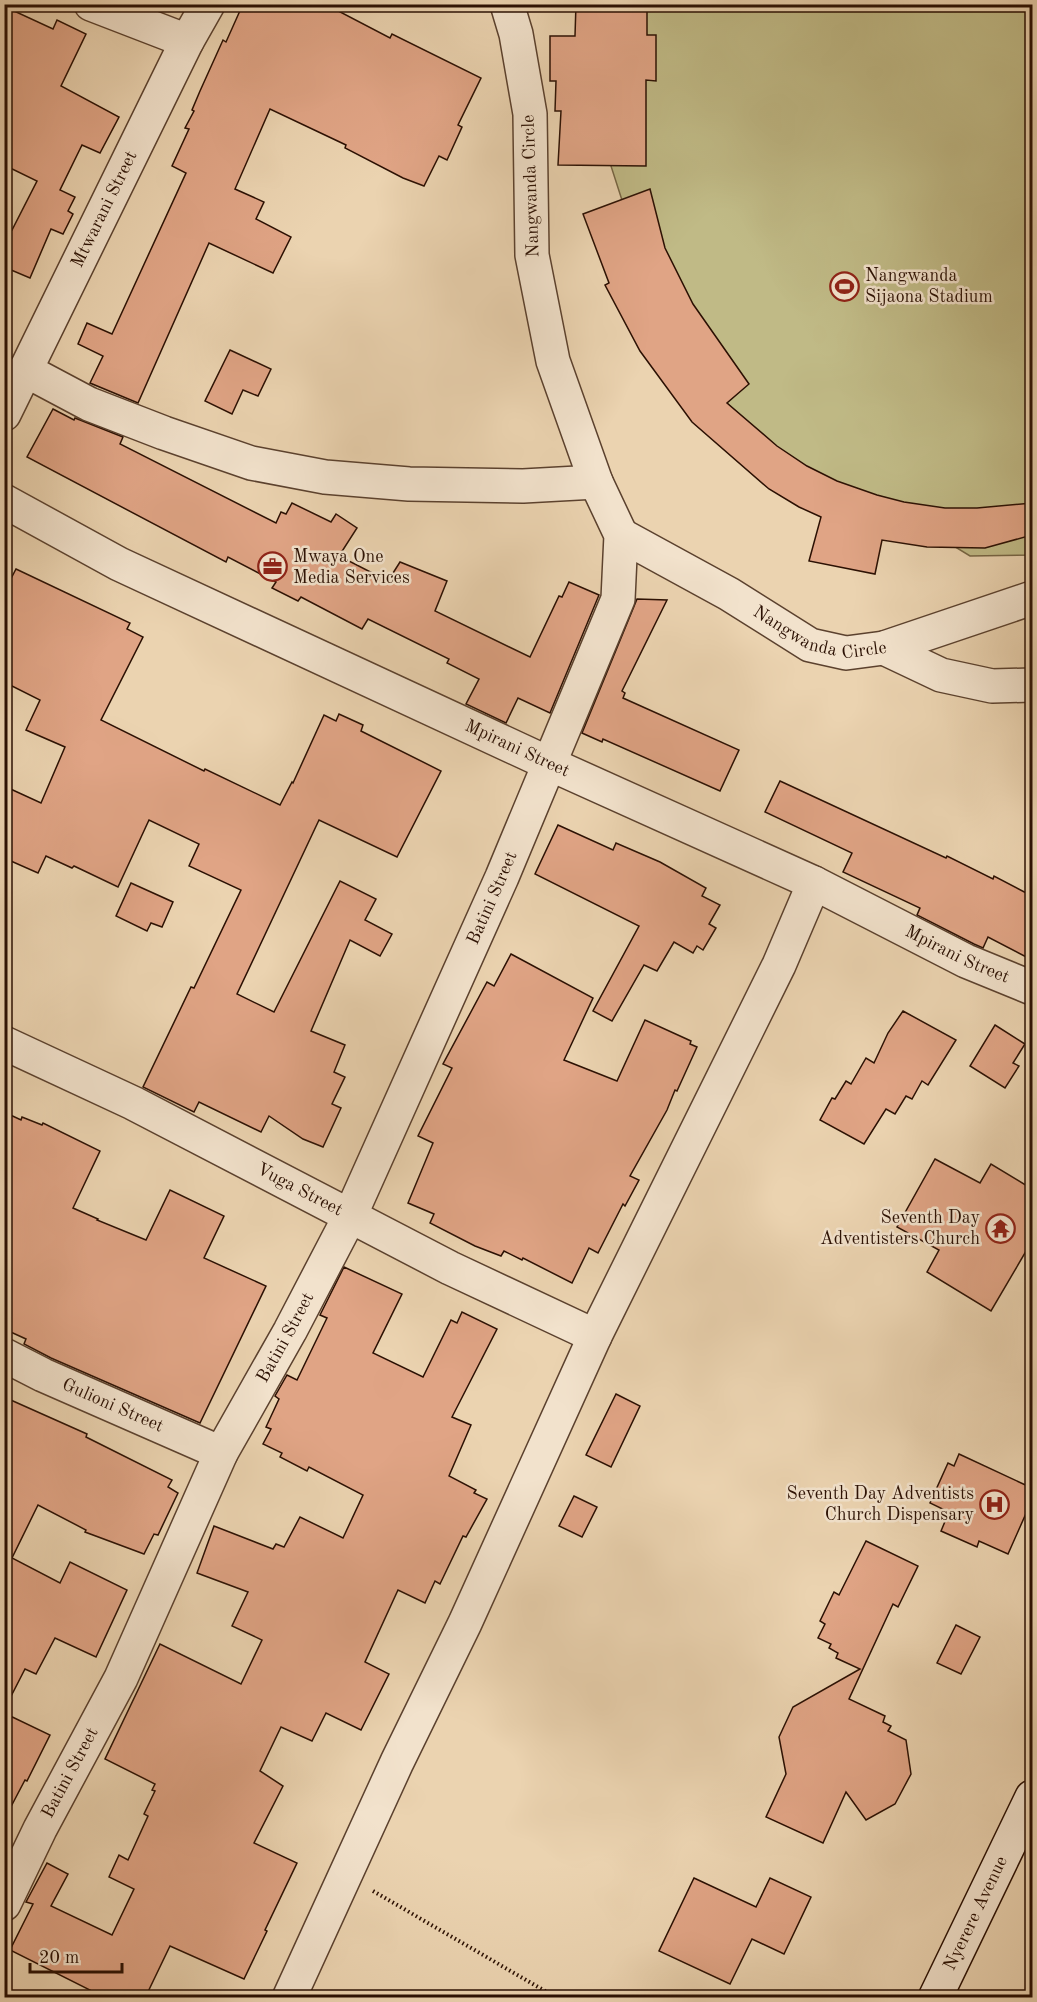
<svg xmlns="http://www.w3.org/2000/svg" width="1037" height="2002" font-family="'Old Standard TT',serif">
<rect width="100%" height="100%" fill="#ebd3b0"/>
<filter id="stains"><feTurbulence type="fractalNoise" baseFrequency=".00333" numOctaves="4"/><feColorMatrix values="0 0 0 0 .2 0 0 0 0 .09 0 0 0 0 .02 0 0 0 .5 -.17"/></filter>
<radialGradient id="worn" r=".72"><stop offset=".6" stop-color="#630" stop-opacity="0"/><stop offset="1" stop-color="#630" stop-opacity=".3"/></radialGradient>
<path fill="#c0ba86" stroke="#766544" stroke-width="1.5" d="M 604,5 L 1032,5 L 1032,555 L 970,556 L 908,518 L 835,491 L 779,451 L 716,393 L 639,253 L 601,135 Z"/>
<g fill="#e0a485" stroke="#2b1003" stroke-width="1.5">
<path d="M 243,4 L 325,4 L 390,38 L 392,34 L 481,78 L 458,125 L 462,127 L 447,160 L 439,156 L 424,186 L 403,178 L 345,148 L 346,145 L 270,109 L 235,189 L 264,202 L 256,219 L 291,237 L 273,273 L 209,243 L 138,403 L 90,383 L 103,356 L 78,344 L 87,323 L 112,334 L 186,173 L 172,166 L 189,129 L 185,128 L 194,111 L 192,110 L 200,91 L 223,40 L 226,42 Z"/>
<path d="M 576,4 L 647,4 L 647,35 L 656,35 L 656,81 L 646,80 L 646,166 L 558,165 L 561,111 L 555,111 L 556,81 L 550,81 L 550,36 L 575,36 Z"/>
<path d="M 4,9 L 11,12 L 12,10 L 53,29 L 57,20 L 86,34 L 61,86 L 119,117 L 100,153 L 82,145 L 60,190 L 75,197 L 68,211 L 73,214 L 63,234 L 51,229 L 30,278 L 4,267 L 4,227 L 12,230 L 37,181 L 4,165 Z"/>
<path d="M 650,189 L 665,248 L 693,304 L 749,384 L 727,403 L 777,446 L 807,466 L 837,481 L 877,495 L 904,502 L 945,508 L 977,508 L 1032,503 L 1032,535 L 985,548 L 927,547 L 882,540 L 875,574 L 809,561 L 821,517 L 799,507 L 769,489 L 692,422 L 640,351 L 605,285 L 609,283 L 583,214 Z"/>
<path d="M 230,350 L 271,369 L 258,396 L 243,390 L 232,414 L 205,401 Z"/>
<path d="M 53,409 L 74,420 L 75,418 L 123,437 L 120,444 L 276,523 L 281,512 L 286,514 L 292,503 L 331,522 L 336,514 L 357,528 L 339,556 L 388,581 L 400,562 L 447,581 L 435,611 L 530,657 L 559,596 L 562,597 L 569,582 L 599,595 L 550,713 L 518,698 L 506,723 L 466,704 L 479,679 L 447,663 L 449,659 L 368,619 L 362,629 L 301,597 L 298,601 L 272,588 L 276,582 L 228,557 L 226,562 L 27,457 Z"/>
<path d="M 16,569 L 130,623 L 127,629 L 143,637 L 101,720 L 204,771 L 205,769 L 280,805 L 292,782 L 293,783 L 324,715 L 336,721 L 339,714 L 363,725 L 361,731 L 441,771 L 397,857 L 319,820 L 237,994 L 274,1012 L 340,881 L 376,899 L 365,920 L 392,934 L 380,956 L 350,940 L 311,1031 L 345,1045 L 334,1072 L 345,1077 L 332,1104 L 341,1108 L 323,1147 L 303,1139 L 269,1116 L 261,1132 L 199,1102 L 194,1112 L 143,1087 L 191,987 L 194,988 L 241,890 L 189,866 L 199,844 L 149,820 L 118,887 L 74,866 L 72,868 L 46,856 L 38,873 L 4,858 L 4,786 L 41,803 L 65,747 L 26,730 L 40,700 L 4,682 L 4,592 Z"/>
<path d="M 637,599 L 667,600 L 622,691 L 625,693 L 623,698 L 739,750 L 720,791 L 603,739 L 602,742 L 582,733 Z"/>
<path d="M 780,781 L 946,858 L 947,856 L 993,879 L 994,876 L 1032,896 L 1032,960 L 988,937 L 983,948 L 974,944 L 917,915 L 920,908 L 843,872 L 852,853 L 765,812 Z"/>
<path d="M 558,825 L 613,850 L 616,843 L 660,862 L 706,888 L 702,896 L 720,905 L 709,924 L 716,928 L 703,950 L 697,946 L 693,953 L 674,942 L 657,971 L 644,965 L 612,1021 L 593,1011 L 639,926 L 535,874 Z"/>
<path d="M 131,883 L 173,902 L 162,927 L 151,923 L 147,931 L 116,916 Z"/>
<path d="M 511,954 L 593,998 L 564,1060 L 617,1081 L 645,1020 L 691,1041 L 690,1044 L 697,1047 L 677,1091 L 675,1090 L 667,1110 L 630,1176 L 639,1180 L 625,1206 L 623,1204 L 598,1253 L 589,1248 L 572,1283 L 523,1258 L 522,1260 L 504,1251 L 501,1256 L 475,1246 L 430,1223 L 434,1214 L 408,1203 L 433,1143 L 418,1136 L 452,1068 L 443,1064 L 487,982 L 494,986 Z"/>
<path d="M 903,1011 L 956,1040 L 928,1085 L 922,1081 L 912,1099 L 906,1096 L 895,1114 L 886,1109 L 864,1144 L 820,1120 L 832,1098 L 835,1099 L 846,1081 L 851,1084 L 866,1058 L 874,1063 L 888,1033 Z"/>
<path d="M 995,1025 L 1025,1044 L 1013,1063 L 1019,1066 L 1005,1088 L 970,1066 Z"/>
<path d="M 4,1112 L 21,1120 L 22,1117 L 42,1125 L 43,1123 L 100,1151 L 73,1208 L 98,1219 L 97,1220 L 146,1240 L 170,1190 L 224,1216 L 204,1258 L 266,1286 L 200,1423 L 51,1358 L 24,1344 L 26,1339 L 4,1329 Z"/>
<path d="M 935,1159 L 980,1183 L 991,1164 L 1032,1189 L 1032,1241 L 991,1311 L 927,1272 L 939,1250 L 897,1227 Z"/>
<path d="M 344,1267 L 402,1294 L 373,1353 L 423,1377 L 451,1320 L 457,1323 L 462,1312 L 497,1329 L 452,1417 L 471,1425 L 449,1476 L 476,1490 L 474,1493 L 487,1499 L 466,1537 L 463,1536 L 440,1584 L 435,1581 L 425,1603 L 398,1590 L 365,1662 L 389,1674 L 361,1730 L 326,1713 L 312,1741 L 281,1727 L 260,1771 L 283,1786 L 254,1843 L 297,1863 L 265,1930 L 267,1931 L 244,1979 L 170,1946 L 145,1998 L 86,1998 L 90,1990 L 10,1950 L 33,1904 L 26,1902 L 47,1863 L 68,1874 L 51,1906 L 112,1935 L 134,1889 L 109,1877 L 119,1855 L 128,1860 L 148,1816 L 144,1814 L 155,1791 L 152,1790 L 155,1784 L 105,1759 L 160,1644 L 241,1684 L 262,1640 L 232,1626 L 248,1592 L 197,1573 L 214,1526 L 273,1549 L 276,1544 L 284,1547 L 300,1517 L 343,1538 L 363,1495 L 309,1467 L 307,1471 L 280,1457 L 282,1453 L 263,1444 L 271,1429 L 266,1427 L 279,1399 L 275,1396 L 287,1375 L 297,1380 L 327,1318 L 320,1315 Z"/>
<path d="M 616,1394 L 640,1406 L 611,1467 L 586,1455 Z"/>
<path d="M 4,1397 L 87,1434 L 86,1437 L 172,1480 L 168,1487 L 178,1493 L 158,1535 L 154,1534 L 144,1554 L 85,1532 L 86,1530 L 38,1505 L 12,1558 L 60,1583 L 70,1562 L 127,1590 L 96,1657 L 55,1638 L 36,1674 L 25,1669 L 4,1710 Z"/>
<path d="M 959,1454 L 1032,1488 L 1032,1500 L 1008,1554 L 979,1541 L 977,1547 L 941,1531 L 949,1512 L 930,1503 L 948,1463 L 954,1466 Z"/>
<path d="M 574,1496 L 597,1507 L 582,1537 L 559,1526 Z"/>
<path d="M 866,1541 L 918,1566 L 898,1607 L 893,1604 L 849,1699 L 885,1716 L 883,1722 L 891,1726 L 888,1731 L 906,1740 L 911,1774 L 895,1804 L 866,1820 L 846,1792 L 823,1843 L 766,1817 L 786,1774 L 779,1737 L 793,1707 L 860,1669 L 836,1658 L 838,1653 L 829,1648 L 831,1644 L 818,1638 L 825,1624 L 820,1621 L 834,1592 L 839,1595 Z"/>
<path d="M 956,1625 L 980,1637 L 961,1674 L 937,1663 Z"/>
<path d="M 4,1713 L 50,1735 L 27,1781 L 25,1780 L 4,1820 Z"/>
<path d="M 694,1878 L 756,1907 L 770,1878 L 811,1897 L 784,1954 L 752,1939 L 730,1984 L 659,1951 Z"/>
</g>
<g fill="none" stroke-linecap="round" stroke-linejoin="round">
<defs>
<g id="street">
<path d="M 91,4 L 187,41"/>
<path d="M 25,370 L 89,404 L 164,433 L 251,463 L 325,477 L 409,484 L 523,486 L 596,482"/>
<path id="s1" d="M 4,414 L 187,41 L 208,4"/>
<path id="s2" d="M 4,501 L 119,564 L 550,764 L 814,883 L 966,961 L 1032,988"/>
<path id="s3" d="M 621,535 L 729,594 L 810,645 L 846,653 L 884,648 L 1032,598"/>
<path d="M 884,648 L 941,675 L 992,686 L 1032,685"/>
<path id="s4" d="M 4,1043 L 133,1103 L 450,1268 L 595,1336"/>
<path id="s5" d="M 4,1355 L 43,1375 L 221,1453"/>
<path id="s6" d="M 4,1904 L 40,1829 L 121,1678 L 221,1453 L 290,1331 L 350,1216 L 502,877 L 618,599 L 621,535 L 596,482 L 553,361 L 532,255 L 530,114 L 516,34 L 507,4"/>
<path d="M 289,1998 L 397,1762 L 465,1623 L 595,1336 L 779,965 L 814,883"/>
</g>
<g id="secondary">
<path id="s7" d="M 935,1998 L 1032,1797"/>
</g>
</defs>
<use href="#street" stroke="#5b412e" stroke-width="36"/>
<use href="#secondary" stroke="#2b1003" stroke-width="36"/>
<path stroke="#2b1003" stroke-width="4" stroke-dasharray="1.5 3" stroke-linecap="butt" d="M 373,1891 L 557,1998"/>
<use href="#street" stroke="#f2e2cc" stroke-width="33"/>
<use href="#secondary" stroke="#f2e2cc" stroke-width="33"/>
</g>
<defs>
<symbol id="stadium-ring" viewBox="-11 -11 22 22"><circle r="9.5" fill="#f2e2cc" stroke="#8f2418" stroke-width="1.5"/><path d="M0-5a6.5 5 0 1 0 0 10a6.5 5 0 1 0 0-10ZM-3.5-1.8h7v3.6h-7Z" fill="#8f2418"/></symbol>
<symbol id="office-ring" viewBox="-11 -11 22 22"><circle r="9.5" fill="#f2e2cc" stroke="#8f2418" stroke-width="1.5"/><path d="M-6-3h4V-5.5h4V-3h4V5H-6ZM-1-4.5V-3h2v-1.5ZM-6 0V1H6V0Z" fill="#8f2418"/></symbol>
<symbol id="temple-ring" viewBox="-11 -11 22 22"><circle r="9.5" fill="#f2e2cc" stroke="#8f2418" stroke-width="1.5"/><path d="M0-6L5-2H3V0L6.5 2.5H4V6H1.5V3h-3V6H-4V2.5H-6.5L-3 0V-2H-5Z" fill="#8f2418"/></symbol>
<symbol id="hospital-ring" viewBox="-11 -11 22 22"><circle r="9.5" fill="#f2e2cc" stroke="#8f2418" stroke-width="1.5"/><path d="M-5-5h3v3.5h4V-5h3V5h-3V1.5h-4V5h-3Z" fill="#8f2418"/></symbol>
</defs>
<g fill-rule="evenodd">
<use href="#stadium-ring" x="828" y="270" width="33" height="33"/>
<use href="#office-ring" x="256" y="550" width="33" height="33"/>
<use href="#temple-ring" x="984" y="1212" width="33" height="33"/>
<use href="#hospital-ring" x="978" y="1488" width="33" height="33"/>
</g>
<g text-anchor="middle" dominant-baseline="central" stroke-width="5" stroke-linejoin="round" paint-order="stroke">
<g font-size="18" fill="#2b1003" stroke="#f2e2cc">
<text transform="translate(531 186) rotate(-92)">Nangwanda Circle</text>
<text stroke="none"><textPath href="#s1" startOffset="228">Mtwarani Street</textPath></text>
<text stroke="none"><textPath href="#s3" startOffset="225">Nangwanda Circle</textPath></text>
<text stroke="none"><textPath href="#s2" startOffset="570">Mpirani Street</textPath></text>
<text stroke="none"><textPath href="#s6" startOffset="1119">Batini Street</textPath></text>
<text stroke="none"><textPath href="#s2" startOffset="1056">Mpirani Street</textPath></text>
<text stroke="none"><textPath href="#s4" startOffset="330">Vuga Street</textPath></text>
<text stroke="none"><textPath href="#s6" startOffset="633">Batini Street</textPath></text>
<text stroke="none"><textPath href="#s5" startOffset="120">Gulioni Street</textPath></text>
<text stroke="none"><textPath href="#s6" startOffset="147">Batini Street</textPath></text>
<text stroke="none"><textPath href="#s7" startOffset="94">Nyerere Avenue</textPath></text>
</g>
<g font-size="18" fill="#2b1003" stroke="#f2e2cc" text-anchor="start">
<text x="865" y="276">Nangwanda<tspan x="865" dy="21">Sijaona Stadium</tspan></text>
<text x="293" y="557">Mwaya One<tspan x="293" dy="21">Media Services</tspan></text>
<text x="980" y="1218" text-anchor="end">Seventh Day<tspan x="980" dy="21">Adventisters Church</tspan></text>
<text x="974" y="1494" text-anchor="end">Seventh Day Adventists<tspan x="974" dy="21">Church Dispensary</tspan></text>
</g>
</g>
<rect width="1037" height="2002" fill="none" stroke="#ebd3b0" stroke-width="24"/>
<rect x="6" y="6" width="1025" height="1990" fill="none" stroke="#2b1003" stroke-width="3"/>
<rect x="12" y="12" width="1013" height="1978" fill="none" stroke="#2b1003" stroke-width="1.5"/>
<path d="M30 1963v9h92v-9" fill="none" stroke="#2b1003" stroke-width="3"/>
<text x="39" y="1963" font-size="18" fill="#2b1003" stroke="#f2e2cc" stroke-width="4.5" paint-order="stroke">20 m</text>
<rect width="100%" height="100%" filter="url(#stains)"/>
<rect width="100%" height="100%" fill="url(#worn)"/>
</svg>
